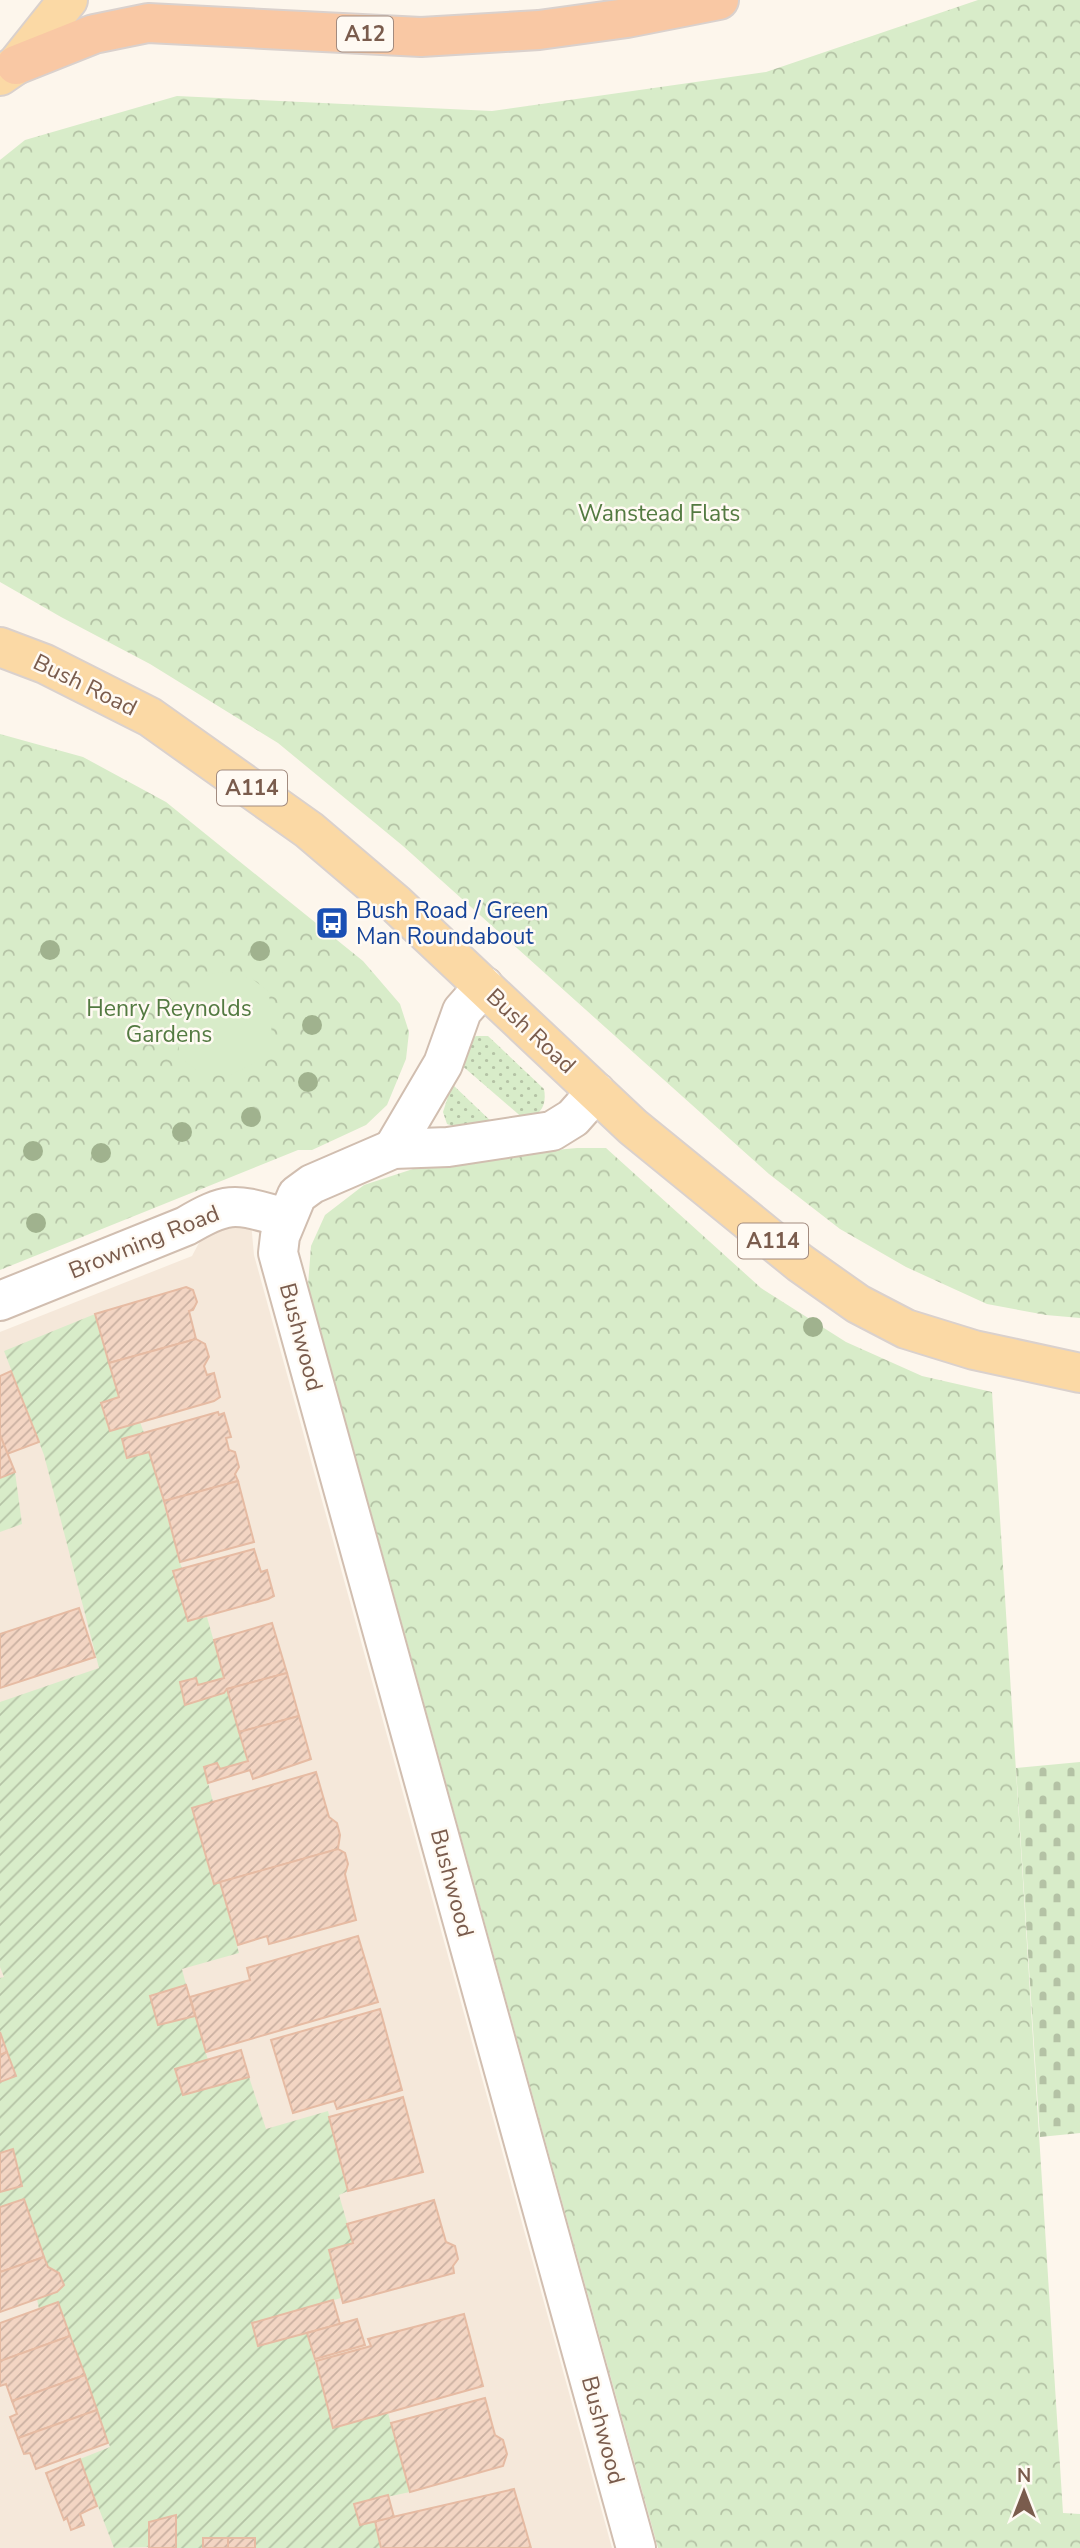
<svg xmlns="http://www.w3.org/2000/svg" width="1080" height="2548" font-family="'Nunito Sans',sans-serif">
<defs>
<pattern id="grass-dots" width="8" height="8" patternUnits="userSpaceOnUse" patternTransform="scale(1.75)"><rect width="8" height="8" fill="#d8ecc9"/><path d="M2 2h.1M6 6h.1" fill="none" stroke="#b4c2a5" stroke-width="1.8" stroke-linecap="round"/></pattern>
<pattern id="cemetery-stones" width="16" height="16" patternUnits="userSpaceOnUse" patternTransform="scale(1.75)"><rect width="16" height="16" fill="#d8ecc9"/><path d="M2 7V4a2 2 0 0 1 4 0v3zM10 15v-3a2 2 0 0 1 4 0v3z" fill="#b4c2a5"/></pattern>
<pattern id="park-crowns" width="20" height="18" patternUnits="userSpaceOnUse" patternTransform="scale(1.75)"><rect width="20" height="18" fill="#d8ecc9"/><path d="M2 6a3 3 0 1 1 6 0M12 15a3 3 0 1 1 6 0" fill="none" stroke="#b4c2a5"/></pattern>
<pattern id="garden-furrows" width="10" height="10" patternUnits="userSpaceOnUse" patternTransform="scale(1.75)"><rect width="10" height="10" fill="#d8ecc9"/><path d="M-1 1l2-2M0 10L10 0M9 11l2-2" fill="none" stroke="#b4c2a5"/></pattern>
<pattern id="building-hatch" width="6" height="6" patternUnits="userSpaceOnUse" patternTransform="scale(1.75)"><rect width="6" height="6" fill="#f3d5c3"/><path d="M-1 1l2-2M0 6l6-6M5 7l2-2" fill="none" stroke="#cab0a1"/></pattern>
</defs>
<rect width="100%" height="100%" fill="#fdf6ec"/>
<path fill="#f5e8da" d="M 251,1222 L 254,1255 L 612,2548 L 0,2548 L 0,1332 L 192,1256 L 200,1241 L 216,1232 Z"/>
<g fill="url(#grass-dots)">
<path d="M 476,1036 L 488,1036 L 544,1089 C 547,1106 541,1115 524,1119 L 459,1063 L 466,1043 Z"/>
<path d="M 452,1084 L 495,1125 L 458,1128 L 447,1124 L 443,1112 Z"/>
</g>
<path fill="url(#cemetery-stones)" d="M 1080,1762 L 1080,2133 L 1040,2137 L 1016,1768 Z"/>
<g fill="url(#park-crowns)">
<path d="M 978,0 L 1080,0 L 1080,1318 L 1046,1315 L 987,1304 L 906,1267 L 840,1229 L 769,1174 L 403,846 L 278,743 L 150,664 L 61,617 L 0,582 L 0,160 L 25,140 L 177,96 L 492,111 L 766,72 Z"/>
<path d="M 0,734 L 83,757 L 166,802 L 363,961 L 400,1004 L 409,1032 L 406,1059 L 387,1105 L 366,1125 L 312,1150 L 298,1150 L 0,1270 Z"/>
<path d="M 577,1148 L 606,1148 L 761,1288 L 846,1342 L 922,1376 L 992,1392 L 1063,2513 L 1080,2514 L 1080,2548 L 658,2548 L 308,1285 L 311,1246 L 325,1215 L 364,1185 L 416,1168 L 458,1159 Z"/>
</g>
<g fill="url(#garden-furrows)">
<path d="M 95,1314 L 119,1397 L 111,1430 L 140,1422 L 144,1433 L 122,1439 L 127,1458 L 149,1452 L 180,1562 L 182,1569 L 173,1571 L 188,1621 L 207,1617 L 224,1678 L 198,1685 L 196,1678 L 180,1682 L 185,1704 L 224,1693 L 227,1689 L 248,1761 L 220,1769 L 217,1763 L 204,1767 L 213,1802 L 192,1809 L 214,1884 L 220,1882 L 239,1953 L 182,1969 L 186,1985 L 150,1996 L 158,2025 L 195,2016 L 208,2060 L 175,2069 L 183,2095 L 249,2077 L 266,2129 L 328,2111 L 348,2191 L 339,2195 L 353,2243 L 329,2250 L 341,2298 L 252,2323 L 259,2346 L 307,2333 L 333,2428 L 388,2413 L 410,2492 L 354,2504 L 360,2525 L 375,2521 L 381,2548 L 255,2548 L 255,2538 L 204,2538 L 203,2548 L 176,2548 L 176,2515 L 149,2522 L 149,2547 L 114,2548 L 80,2459 L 110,2447 L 58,2302 L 39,2309 L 37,2299 L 57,2292 L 64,2284 L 59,2273 L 48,2267 L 24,2200 L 0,2207 L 0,2192 L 21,2186 L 13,2149 L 0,2153 L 0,2082 L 7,2052 L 0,2032 L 0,1978 L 4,1977 L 0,1967 L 0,1702 L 99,1668 L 44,1455 L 4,1351 Z"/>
<path d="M 15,1472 L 22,1524 L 0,1532 L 0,1478 Z"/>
</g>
<path fill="#d8ecc9" d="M 223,972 L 251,978 L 269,992 L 272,1039 L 254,1063 L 229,1076 L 202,1074 L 179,1057 C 178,1031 176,994 201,978 C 207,974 217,973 223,972 Z"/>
<g fill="url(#building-hatch)" stroke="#e6bba3" stroke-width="2">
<path d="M 186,1287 L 193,1290 L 197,1302 L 193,1310 L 189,1311 L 196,1339 L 109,1363 L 95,1314 Z"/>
<path d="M 196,1339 L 205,1344 L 209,1357 L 204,1366 L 207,1375 L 214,1373 L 220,1397 L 214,1401 L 110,1431 L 101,1403 L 119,1397 L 109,1363 Z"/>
<path d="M 11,1371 L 39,1442 L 7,1454 L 0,1435 L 0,1376 Z"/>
<path d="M 218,1412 L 219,1415 L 224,1413 L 231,1437 L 226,1438 L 229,1450 L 235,1452 L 239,1467 L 235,1474 L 238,1481 L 164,1501 L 149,1452 L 127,1458 L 122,1439 Z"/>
<path d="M 0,1435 L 15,1472 L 0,1478 Z"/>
<path d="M 238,1481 L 254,1542 L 180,1562 L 164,1501 Z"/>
<path d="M 254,1549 L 261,1572 L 267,1570 L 274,1596 L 268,1599 L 188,1621 L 173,1571 Z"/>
<path d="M 79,1608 L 95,1657 L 0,1688 L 0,1634 Z"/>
<path d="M 272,1623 L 287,1673 L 227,1689 L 224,1693 L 185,1705 L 180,1682 L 196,1678 L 198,1685 L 224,1678 L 214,1640 Z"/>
<path d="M 287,1673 L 299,1716 L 239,1732 L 227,1689 Z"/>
<path d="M 299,1716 L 311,1759 L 253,1779 L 250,1770 L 208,1783 L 204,1767 L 217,1763 L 220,1769 L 248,1761 L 239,1732 Z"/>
<path d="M 316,1772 L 329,1817 L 337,1823 L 340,1835 L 338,1849 L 214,1884 L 192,1808 Z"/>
<path d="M 338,1849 L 345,1853 L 348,1864 L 345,1874 L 356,1920 L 269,1944 L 267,1936 L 238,1945 L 220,1882 Z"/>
<path d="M 358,1936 L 378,2002 L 206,2052 L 190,1997 L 250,1980 L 247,1968 Z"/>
<path d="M 186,1985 L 195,2016 L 158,2025 L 150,1996 Z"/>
<path d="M 380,2009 L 402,2090 L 337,2109 L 334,2101 L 293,2113 L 271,2040 Z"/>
<path d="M 0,2032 L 7,2052 L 0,2055 Z"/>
<path d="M 241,2050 L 249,2077 L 183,2095 L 175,2069 Z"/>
<path d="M 7,2052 L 16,2076 L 0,2082 L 0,2055 Z"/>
<path d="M 403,2097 L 423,2172 L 348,2191 L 329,2117 Z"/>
<path d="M 13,2149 L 22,2186 L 0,2192 L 0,2153 Z"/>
<path d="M 24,2199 L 44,2257 L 0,2272 L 0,2207 Z"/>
<path d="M 434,2200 L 446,2242 L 455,2246 L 458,2259 L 453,2266 L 454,2273 L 343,2303 L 329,2250 L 353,2243 L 347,2224 Z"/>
<path d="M 44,2257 L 48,2267 L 59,2273 L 64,2285 L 57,2292 L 0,2312 L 0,2272 Z"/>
<path d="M 333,2300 L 340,2324 L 258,2346 L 252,2323 Z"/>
<path d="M 58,2302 L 70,2336 L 0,2361 L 0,2323 Z"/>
<path d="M 464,2314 L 483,2386 L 333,2428 L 316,2361 L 371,2346 L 368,2339 Z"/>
<path d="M 357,2319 L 365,2345 L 315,2359 L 307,2333 Z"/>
<path d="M 70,2336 L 85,2375 L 12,2401 L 6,2384 L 0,2386 L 0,2361 Z"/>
<path d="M 85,2375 L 97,2410 L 18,2438 L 10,2417 L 17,2414 L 12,2401 Z"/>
<path d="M 485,2398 L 495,2435 L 503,2440 L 507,2454 L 503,2466 L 410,2492 L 391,2423 Z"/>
<path d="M 97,2410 L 108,2443 L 36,2469 L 30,2453 L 24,2454 L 18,2438 Z"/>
<path d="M 80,2459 L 97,2506 L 80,2514 L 84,2525 L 71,2530 L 67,2518 L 64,2520 L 46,2473 Z"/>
<path d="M 514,2489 L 531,2548 L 381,2548 L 375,2521 Z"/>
<path d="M 388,2495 L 394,2517 L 360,2525 L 354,2504 Z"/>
<path d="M 176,2515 L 176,2548 L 149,2548 L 149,2522 Z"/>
<rect x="203" y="2538" width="25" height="10"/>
<rect x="228" y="2538" width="27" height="10"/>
</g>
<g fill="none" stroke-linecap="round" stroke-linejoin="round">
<defs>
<g id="minor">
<path d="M 596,1092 L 573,1118 L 552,1131 L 448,1147 L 393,1149 L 312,1184 L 297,1195 L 280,1236 L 278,1253 L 636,2548"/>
<path d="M 393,1149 L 443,1064 L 462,1011 L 484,986"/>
<path d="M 0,1301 L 186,1226 C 231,1199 237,1205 286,1218"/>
</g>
<g id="primary">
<path d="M 0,76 L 16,65 L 68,0"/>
<path d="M 0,647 L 45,664 L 150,717 L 309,830 L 396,904 L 633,1127 L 800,1263 L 858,1304 L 906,1329 L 974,1350 L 1080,1373"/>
</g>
<path id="trunk" d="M 16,65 L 94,34 L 148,23 L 421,37 L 539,30 L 627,18 L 719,0"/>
</defs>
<use href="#minor" stroke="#d1beb0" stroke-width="42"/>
<use href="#primary" stroke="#dad1cd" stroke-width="42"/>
<use href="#trunk" stroke="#dad1cd" stroke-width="42"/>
<use href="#minor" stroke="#fff" stroke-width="38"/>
<use href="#primary" stroke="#fbd9a5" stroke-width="38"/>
<use href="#trunk" stroke="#f9c8a4" stroke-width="38"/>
</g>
<g fill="#a0b28e">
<circle cx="50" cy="950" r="10"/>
<circle cx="260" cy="951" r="10"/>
<circle cx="312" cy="1025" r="10"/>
<circle cx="308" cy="1082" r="10"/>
<circle cx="251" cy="1117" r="10"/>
<circle cx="182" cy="1132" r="10"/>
<circle cx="33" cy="1151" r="10"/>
<circle cx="101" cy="1153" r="10"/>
<circle cx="36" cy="1223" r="10"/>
<circle cx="813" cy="1327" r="10"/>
</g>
<defs>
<symbol id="bus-square" viewBox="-11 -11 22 22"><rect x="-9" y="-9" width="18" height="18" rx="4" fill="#1a4fb4" stroke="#fffaf3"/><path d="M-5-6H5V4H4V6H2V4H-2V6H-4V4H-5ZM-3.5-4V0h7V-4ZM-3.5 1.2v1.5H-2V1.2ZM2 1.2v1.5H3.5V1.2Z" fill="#fff"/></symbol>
</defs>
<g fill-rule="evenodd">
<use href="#bus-square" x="313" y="904" width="38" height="38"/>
</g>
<g text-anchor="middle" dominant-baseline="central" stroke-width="5" stroke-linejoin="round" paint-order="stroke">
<g fill="#fffaf3" stroke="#a28b7f" stroke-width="2">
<rect x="337" y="16.5" width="56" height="35" rx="5"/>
<rect x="217" y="770.5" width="70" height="35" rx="5"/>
<rect x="738" y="1223.5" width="70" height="35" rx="5"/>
</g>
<g font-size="21" font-weight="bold" fill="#7a5c4d">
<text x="365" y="34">A12</text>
<text x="252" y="788">A114</text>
<text x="773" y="1241">A114</text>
</g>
<g font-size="23" fill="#537a41" stroke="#fffaf3">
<text x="659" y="513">Wanstead Flats</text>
<text x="169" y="1008">Henry Reynolds<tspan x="169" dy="26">Gardens</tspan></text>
</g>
<g font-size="23" fill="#7a5c4d" stroke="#fffaf3">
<text transform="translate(85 685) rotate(26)">Bush Road</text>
<text transform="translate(531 1031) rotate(43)">Bush Road</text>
<text transform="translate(144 1242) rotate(-22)">Browning Road</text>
<text transform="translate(301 1337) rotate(75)">Bushwood</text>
<text transform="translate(452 1883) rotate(75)">Bushwood</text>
<text transform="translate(603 2430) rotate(75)">Bushwood</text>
</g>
<g font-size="23" fill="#164399" stroke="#fffaf3" text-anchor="start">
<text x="356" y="910">Bush Road / Green<tspan x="356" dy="26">Man Roundabout</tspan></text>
</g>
</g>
<g transform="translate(1024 2492)" stroke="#fffaf3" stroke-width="5" paint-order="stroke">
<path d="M0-5L12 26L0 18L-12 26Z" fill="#7a5c4d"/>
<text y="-10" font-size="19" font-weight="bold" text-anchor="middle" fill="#7a5c4d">N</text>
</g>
</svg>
